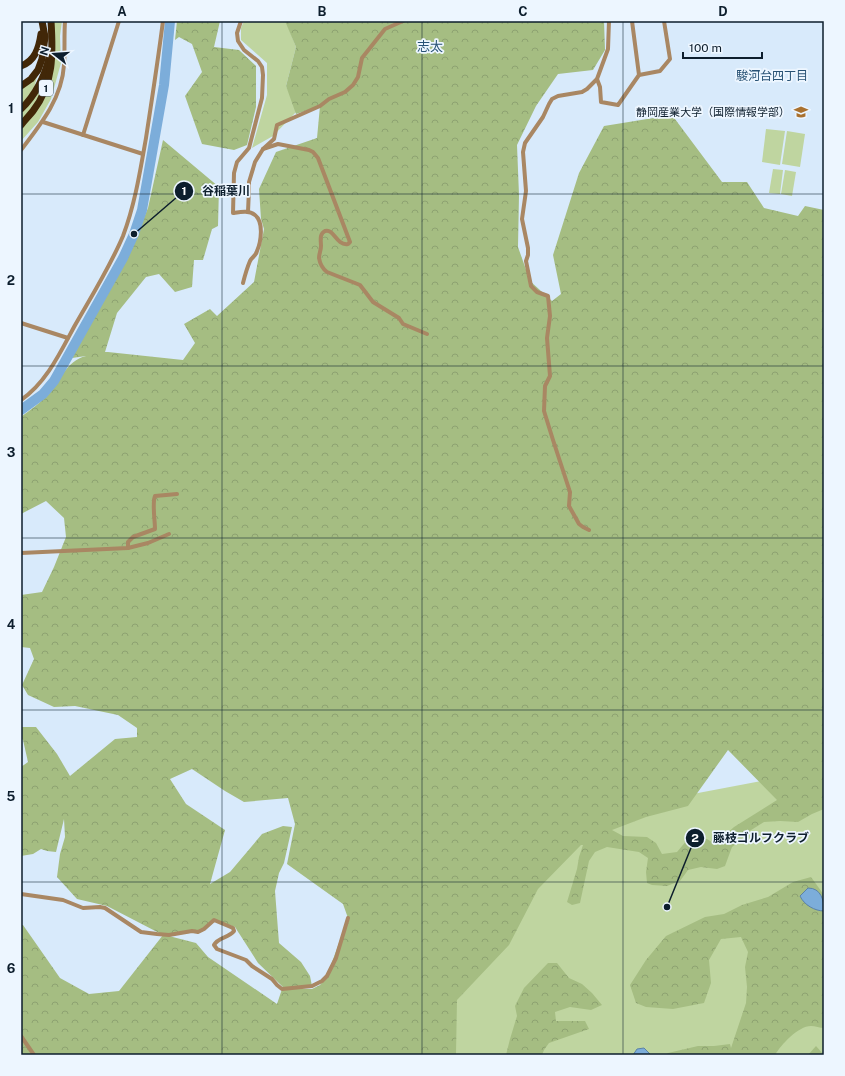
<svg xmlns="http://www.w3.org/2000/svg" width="845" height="1076" font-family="'Public Sans','Noto Sans JP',sans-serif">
<defs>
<pattern id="forest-crowns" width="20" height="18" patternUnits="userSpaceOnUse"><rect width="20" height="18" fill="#a5bd82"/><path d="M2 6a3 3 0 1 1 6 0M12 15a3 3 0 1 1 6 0" fill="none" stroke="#8da271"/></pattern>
</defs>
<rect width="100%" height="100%" fill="#d8eafb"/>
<g fill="#bfd5a0">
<path d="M 53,21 L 62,21 L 60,36 L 61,63 L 51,99 L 38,122 L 21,141 L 21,128 L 34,112 L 47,92 Z"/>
<path d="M 244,21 L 286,21 L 296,47 L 286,86 L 298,110 L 273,136 L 252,148 L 267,95 L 267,63 L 241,40 L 241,28 Z"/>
<path d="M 38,73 L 34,88 L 21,106 L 21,88 Z"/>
<path d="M 48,75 L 38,100 L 21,122 L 21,111 Z"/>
<path d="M 766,129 L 785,131 L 780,165 L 762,162 Z"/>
<path d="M 787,131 L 805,134 L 800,167 L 782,164 Z"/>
<path d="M 773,169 L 783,170 L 780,194 L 769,193 Z"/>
<path d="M 785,170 L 796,172 L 792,196 L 781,194 Z"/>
<path d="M 824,769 L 824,1055 L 447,1055 L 439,999 L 582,815 Z"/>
</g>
<g fill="url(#forest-crowns)" fill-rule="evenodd">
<path d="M 177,21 L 220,21 L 214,47 L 239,50 L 256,66 L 256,107 L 247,145 L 234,150 L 202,144 L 185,96 L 202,72 L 192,44 L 179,37 L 175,40 Z"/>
<path d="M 285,21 L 604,21 L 605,50 L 593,70 L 558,74 L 536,106 L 517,145 L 519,195 L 518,247 L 530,281 L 552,301 L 561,294 L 553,255 L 579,173 L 604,126 L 672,115 L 722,182 L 747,182 L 764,208 L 798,216 L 805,206 L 824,210 L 824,809 L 812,814 L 798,822 L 780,821 L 764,822 L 748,832 L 741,840 L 732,847 L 725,866 L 717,869 L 701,867 L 688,870 L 680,881 L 667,886 L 652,885 L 647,883 L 646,872 L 648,858 L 639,852 L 607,847 L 595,852 L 589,861 L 580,903 L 572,905 L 567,902 L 577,869 L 579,857 L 583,845 L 581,845 L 538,889 L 509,945 L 457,1000 L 456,1055 L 21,1055 L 21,925 L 23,925 L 60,978 L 89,994 L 119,991 L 163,935 L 107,906 L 77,899 L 57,877 L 60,854 L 65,837 L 64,819 L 56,852 L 47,851 L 41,849 L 33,854 L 21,856 L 21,767 L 28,762 L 23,740 L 21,738 L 21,727 L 36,727 L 57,754 L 70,776 L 115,739 L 137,737 L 137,728 L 118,715 L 75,706 L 54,707 L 28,695 L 22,685 L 34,659 L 30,648 L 21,647 L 21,595 L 42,592 L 54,567 L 66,537 L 64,518 L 46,501 L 21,514 L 21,417 C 29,411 41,402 48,395 C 60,381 66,361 86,356 L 72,358 L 127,258 L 148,208 L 163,140 L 219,187 L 218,226 L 212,229 L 203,260 L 194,260 L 192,287 L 175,292 L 159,274 L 146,277 L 117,313 L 105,352 L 108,352 L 183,360 L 195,343 L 184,324 L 210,309 L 217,316 L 254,282 L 264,229 L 261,219 L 259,189 L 276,152 L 317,138 L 320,106 L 296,114 L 286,86 L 296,47 ZM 728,750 L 777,800 L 734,827 L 715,844 L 707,839 L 687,840 L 677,852 L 662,854 L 656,843 L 647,837 L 623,836 L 612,830 L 646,817 L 688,806 ZM 192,769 L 225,791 L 244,802 L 288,798 L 295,824 L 287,864 L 343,904 L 348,918 L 327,976 L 320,985 L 312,989 L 288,989 L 312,986 L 310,976 L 301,962 L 279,943 L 275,891 L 279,873 L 284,863 L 292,827 L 283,826 L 262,834 L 230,872 L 210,884 L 225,830 L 186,804 L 170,779 ZM 213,919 L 235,927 L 258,963 L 284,988 L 282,989 L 277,1004 L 208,957 L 196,943 L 165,935 L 202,932 Z"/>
<path d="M 811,877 L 824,895 L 824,1028 C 820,1028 815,1026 811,1026 C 798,1026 781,1045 775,1055 L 665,1055 L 668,1053 L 698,1046 L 714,1046 L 730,1044 L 731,1048 L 746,1003 L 747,987 L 745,967 L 748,952 L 741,937 L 721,939 L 709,960 L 711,983 L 704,1003 L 673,1009 L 646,1007 L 636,1003 L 630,985 L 646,960 L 666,936 L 705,917 L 724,914 L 742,905 L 768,897 L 793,882 Z"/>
<path d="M 548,963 L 557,963 L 569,978 L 582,984 L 592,993 L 602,1005 L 591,1010 L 570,1007 L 555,1012 L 556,1021 L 585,1021 L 589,1029 L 549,1043 L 544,1050 L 542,1055 L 506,1055 L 510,1039 L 517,1016 L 515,1006 L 524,988 Z"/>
<path d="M 816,1046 L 824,1055 L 808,1055 Z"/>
</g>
<g fill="#7cadda" stroke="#5b82a6">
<path d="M 808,888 C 821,888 824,900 824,911 C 815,911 804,905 800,896 Z"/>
<path d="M 644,1048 L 651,1055 L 633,1055 L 637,1049 Z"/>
</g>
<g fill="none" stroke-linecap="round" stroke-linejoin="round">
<path stroke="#7cadda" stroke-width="10" d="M 21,410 L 43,394 L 54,381 L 123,258 L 134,234 L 142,210 L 164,85 L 170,21"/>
<g stroke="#a98763" stroke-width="4">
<path d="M 241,21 L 237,33 L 238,41 L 244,50 L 258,61 L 262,67 L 263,75 L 262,98 L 249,148 L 237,162 L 234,173 L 233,213 C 240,212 249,210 255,215 C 264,222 261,242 257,251 C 256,256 252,257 250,261 C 247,268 245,275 243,283"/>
<path d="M 632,21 L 639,75"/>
<path d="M 597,79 L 600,87 L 601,102 L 618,105 L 639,75 L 660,71 L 670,59 L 664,21"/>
<path d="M 43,122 L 143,154"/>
<path d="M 83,135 L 119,21"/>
<path d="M 263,149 L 278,144 L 309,150 L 313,152 L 318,158 L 350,242 L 348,244 C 336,246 334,228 325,231 C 319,234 321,241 321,246 C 321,250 319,254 319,258 C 320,264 323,269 327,272 L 360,285 L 373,302 L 399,318 L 403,324 L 427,334"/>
<path d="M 21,150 C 41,124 62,98 64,65 C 65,50 64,36 65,21"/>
<path d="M 248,212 L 249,189 L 249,182 L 255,162 L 263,149 L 274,139 L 277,125 L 320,106 L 329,99 L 345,92 L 353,85 L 358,77 L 362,58 L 385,29 L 403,21"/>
<path d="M 21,323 L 68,338"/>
<path d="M 21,400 C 46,383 60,353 74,327 C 91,297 110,267 123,236 C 135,204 140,172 146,138 C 152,99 158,60 163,21"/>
<path d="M 589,530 L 583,527 L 579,524 L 569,506 L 570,492 L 553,440 L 544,411 L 545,386 L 550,376 L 547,338 L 550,316 L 548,296 L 537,292 L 531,286 L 526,261 L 528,255 L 528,248 L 522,219 L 526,191 L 523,152 L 525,143 L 543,117 L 549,104 L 552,99 L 558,96 L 582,92 L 587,89 L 597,79 L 608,49 L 609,21"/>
<path d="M 128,548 L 128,542 L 133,537 L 155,529 C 155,521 152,503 155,496 L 177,494"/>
<path d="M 21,553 L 128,548 L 148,543 L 169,534"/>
<path d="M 21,894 L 63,900 L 83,908 L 100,907 L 105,908 L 141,932 L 157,934 L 169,935 L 192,931 L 198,932 L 204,929 L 214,920 L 233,928 L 234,931 C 229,938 218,937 214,945 L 217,949 L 246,960 L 252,966 L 272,979 L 277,985 L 282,989 L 312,986 L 322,981 L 327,976 L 336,958 L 348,918"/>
<path d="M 21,1036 L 34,1055"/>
</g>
<g stroke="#412708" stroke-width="7">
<path d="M 21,66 C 35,61 39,48 41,34"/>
<path d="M 21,86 L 31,79 L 38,70 L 42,59 L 45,37 L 42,21"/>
<path d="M 21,109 C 35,96 45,76 49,58"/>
<path d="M 21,125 C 25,120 29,116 33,111 C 54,84 53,53 51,21"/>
</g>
</g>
<path fill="none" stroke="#0d1e2d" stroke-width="1" stroke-opacity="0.55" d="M 222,21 L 222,1055M 422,21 L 422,1055M 623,21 L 623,1055M 21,194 L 824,194M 21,366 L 824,366M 21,538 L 824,538M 21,710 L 824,710M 21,882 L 824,882"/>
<defs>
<symbol id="university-bare" viewBox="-9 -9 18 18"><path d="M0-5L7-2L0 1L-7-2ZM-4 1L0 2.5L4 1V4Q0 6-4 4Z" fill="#a9712f" stroke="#edf6ff" stroke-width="2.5" paint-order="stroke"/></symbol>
</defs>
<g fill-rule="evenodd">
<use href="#university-bare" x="791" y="102" width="20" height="20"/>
</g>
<g text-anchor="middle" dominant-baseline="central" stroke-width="3.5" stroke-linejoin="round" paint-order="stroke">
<rect fill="#edf6ff" stroke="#505f6c" stroke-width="1" x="39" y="80" width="14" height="16" rx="3"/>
<g font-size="10" font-weight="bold" fill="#0d1e2d">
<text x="46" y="88">1</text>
</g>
<g font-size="11" fill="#0d1e2d" stroke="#edf6ff" text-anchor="end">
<text x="790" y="112">静岡産業大学（国際情報学部）</text>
</g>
<g font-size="12" fill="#285275" stroke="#edf6ff">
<text x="772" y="76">駿河台四丁目</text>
</g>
<g font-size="13" fill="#285275" stroke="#edf6ff">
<text x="430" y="46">志太</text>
</g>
</g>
<path fill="none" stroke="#0d1e2d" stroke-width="1.5" d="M134 234L184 191M667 907L695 838"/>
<g fill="#0d1e2d" stroke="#edf6ff" stroke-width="1.5">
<circle cx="134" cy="234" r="4"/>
<circle cx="667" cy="907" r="4"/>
<circle cx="184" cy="191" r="10"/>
<circle cx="695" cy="838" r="10"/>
</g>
<g font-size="12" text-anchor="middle" font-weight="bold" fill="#fff">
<text x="184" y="195">1</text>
<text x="695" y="842">2</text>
</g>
<g font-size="12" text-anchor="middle" font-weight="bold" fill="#0d1e2d" stroke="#edf6ff" stroke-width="3.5" stroke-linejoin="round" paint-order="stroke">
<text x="226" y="195">谷稲葉川</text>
<text x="761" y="842">藤枝ゴルフクラブ</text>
</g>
<rect width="845" height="1076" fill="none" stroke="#edf6ff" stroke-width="44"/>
<g transform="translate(54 54) rotate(287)" stroke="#edf6ff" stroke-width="3" paint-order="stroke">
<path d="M0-3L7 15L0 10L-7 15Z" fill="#0d1e2d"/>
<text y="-6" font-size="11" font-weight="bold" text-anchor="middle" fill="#0d1e2d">N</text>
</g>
<path d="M683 52v6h79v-6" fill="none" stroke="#0d1e2d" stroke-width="2"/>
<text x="689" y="52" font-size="12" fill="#0d1e2d" stroke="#edf6ff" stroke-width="3" paint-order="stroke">100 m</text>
<rect x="22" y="22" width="801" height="1032" fill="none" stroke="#0d1e2d" stroke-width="1.5"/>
<g font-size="13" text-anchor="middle" font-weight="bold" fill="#0d1e2d">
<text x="122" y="16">A</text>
<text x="322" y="16">B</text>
<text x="523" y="16">C</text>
<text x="723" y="16">D</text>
<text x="11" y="113">1</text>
<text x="11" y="285">2</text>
<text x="11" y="457">3</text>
<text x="11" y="629">4</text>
<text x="11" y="801">5</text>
<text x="11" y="973">6</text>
</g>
</svg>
